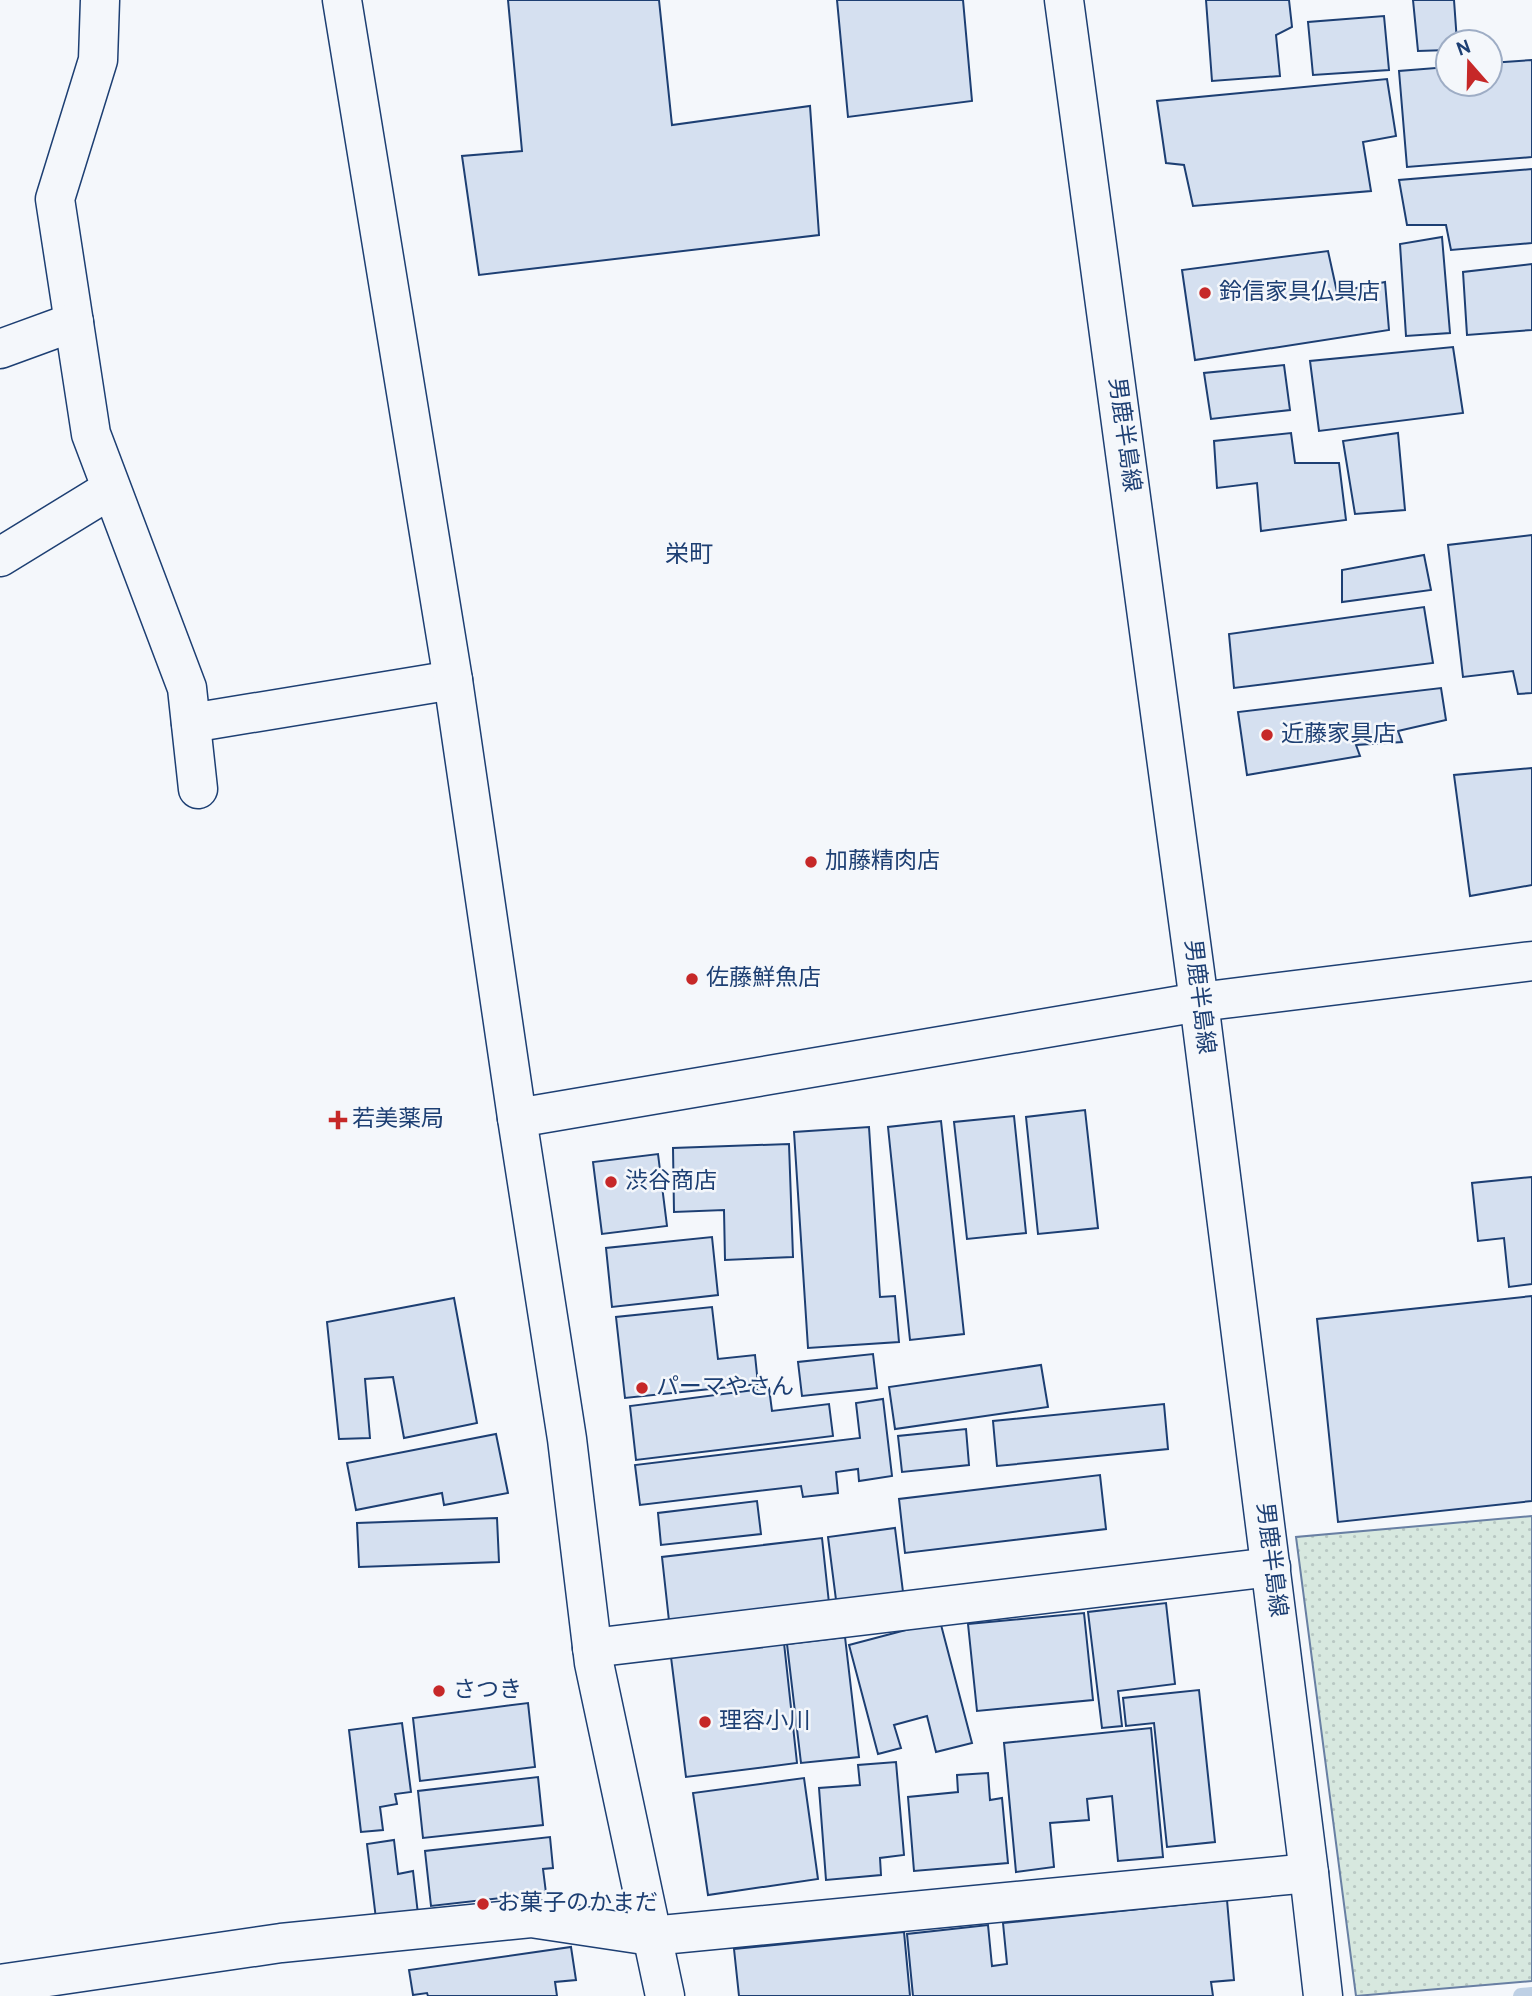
<svg xmlns="http://www.w3.org/2000/svg" width="1532" height="1996" font-family="Overpass,'Noto Sans JP',sans-serif">
<defs>
<pattern id="grass-dots" width="8" height="8" patternUnits="userSpaceOnUse" patternTransform="scale(1.75)"><rect width="8" height="8" fill="#d7e8df"/><path d="M2 2h.1M6 6h.1" fill="none" stroke="#b8c8c3" stroke-width="1.8" stroke-linecap="round"/></pattern>
</defs>
<rect width="100%" height="100%" fill="#f4f7fb"/>
<path fill="url(#grass-dots)" stroke="#687fa3" stroke-width="2" d="M 1532,1516 L 1532,1981 L 1356,1996 L 1296,1537 Z"/>
<g fill="none" stroke-linecap="round" stroke-linejoin="round">
<path stroke="#bed0e5" stroke-width="16" d="M 1521,1996 L 1532,1995"/>
</g>
<g fill="#d5e0f0" stroke="#1d3f73" stroke-width="2">
<path d="M 508,0 L 659,0 L 672,125 L 810,106 L 819,235 L 479,275 L 462,156 L 522,151 Z"/>
<path d="M 837,0 L 963,0 L 972,101 L 848,117 Z"/>
<path d="M 1206,0 L 1289,0 L 1292,27 L 1276,35 L 1280,76 L 1212,81 Z"/>
<path d="M 1413,0 L 1454,0 L 1457,42 L 1448,42 L 1448,50 L 1418,51 Z"/>
<path d="M 1384,16 L 1389,70 L 1313,75 L 1308,22 Z"/>
<path d="M 1532,60 L 1532,157 L 1407,167 L 1399,71 L 1448,67 L 1448,84 L 1490,84 L 1490,63 Z"/>
<path d="M 1387,79 L 1396,136 L 1363,142 L 1371,191 L 1193,206 L 1184,165 L 1166,163 L 1157,101 Z"/>
<path d="M 1532,169 L 1532,243 L 1451,250 L 1446,225 L 1407,225 L 1399,180 Z"/>
<path d="M 1442,237 L 1450,333 L 1406,336 L 1400,244 Z"/>
<path d="M 1328,251 L 1337,292 L 1385,282 L 1389,330 L 1195,360 L 1182,270 Z"/>
<path d="M 1532,264 L 1532,330 L 1467,335 L 1463,272 Z"/>
<path d="M 1453,347 L 1463,413 L 1319,431 L 1310,361 Z"/>
<path d="M 1284,365 L 1290,410 L 1211,419 L 1204,373 Z"/>
<path d="M 1291,433 L 1295,463 L 1339,463 L 1346,520 L 1261,531 L 1257,483 L 1217,488 L 1214,441 Z"/>
<path d="M 1398,433 L 1405,510 L 1355,514 L 1343,441 Z"/>
<path d="M 1532,535 L 1532,693 L 1518,694 L 1513,671 L 1463,677 L 1448,545 Z"/>
<path d="M 1424,555 L 1431,590 L 1342,602 L 1342,570 Z"/>
<path d="M 1424,607 L 1433,663 L 1234,688 L 1229,634 Z"/>
<path d="M 1441,688 L 1446,720 L 1398,731 L 1402,742 L 1356,745 L 1360,756 L 1247,775 L 1238,712 Z"/>
<path d="M 1532,768 L 1532,885 L 1470,896 L 1454,775 Z"/>
<path d="M 1085,1110 L 1098,1228 L 1038,1234 L 1026,1117 Z"/>
<path d="M 1014,1116 L 1026,1233 L 967,1239 L 954,1122 Z"/>
<path d="M 941,1121 L 964,1334 L 910,1340 L 888,1127 Z"/>
<path d="M 869,1127 L 880,1297 L 895,1296 L 899,1342 L 808,1348 L 794,1132 Z"/>
<path d="M 789,1144 L 793,1257 L 725,1260 L 724,1210 L 674,1212 L 673,1148 Z"/>
<path d="M 658,1154 L 667,1226 L 602,1234 L 593,1162 Z"/>
<path d="M 1532,1177 L 1532,1284 L 1509,1287 L 1504,1238 L 1478,1241 L 1472,1183 Z"/>
<path d="M 712,1237 L 718,1295 L 612,1307 L 606,1248 Z"/>
<path d="M 1532,1296 L 1532,1501 L 1338,1522 L 1317,1319 Z"/>
<path d="M 454,1298 L 477,1423 L 404,1438 L 393,1377 L 365,1379 L 370,1438 L 339,1439 L 327,1322 Z"/>
<path d="M 712,1307 L 718,1359 L 755,1355 L 758,1384 L 625,1398 L 616,1317 Z"/>
<path d="M 873,1354 L 877,1388 L 802,1396 L 798,1362 Z"/>
<path d="M 1041,1365 L 1048,1407 L 895,1429 L 889,1387 Z"/>
<path d="M 769,1388 L 772,1411 L 829,1404 L 833,1436 L 636,1460 L 630,1406 Z"/>
<path d="M 883,1399 L 892,1476 L 859,1481 L 858,1469 L 836,1472 L 838,1493 L 803,1497 L 801,1486 L 640,1505 L 635,1465 L 860,1438 L 856,1403 Z"/>
<path d="M 1164,1404 L 1168,1449 L 997,1466 L 993,1421 Z"/>
<path d="M 966,1429 L 969,1465 L 902,1472 L 898,1436 Z"/>
<path d="M 496,1434 L 508,1493 L 444,1505 L 442,1493 L 356,1510 L 347,1463 Z"/>
<path d="M 1100,1475 L 1106,1529 L 905,1553 L 899,1499 Z"/>
<path d="M 757,1501 L 761,1534 L 661,1545 L 658,1513 Z"/>
<path d="M 497,1518 L 499,1562 L 359,1567 L 357,1523 Z"/>
<path d="M 895,1528 L 903,1592 L 836,1600 L 828,1537 Z"/>
<path d="M 822,1538 L 829,1603 L 669,1621 L 662,1557 Z"/>
<path d="M 1166,1603 L 1175,1684 L 1118,1691 L 1122,1726 L 1102,1728 L 1088,1612 Z"/>
<path d="M 1084,1613 L 1093,1700 L 977,1711 L 968,1624 Z"/>
<path d="M 940,1621 L 972,1743 L 936,1752 L 927,1716 L 894,1725 L 901,1748 L 878,1754 L 849,1645 Z"/>
<path d="M 845,1637 L 859,1757 L 801,1763 L 787,1644 Z"/>
<path d="M 784,1643 L 797,1763 L 686,1777 L 671,1657 Z"/>
<path d="M 1199,1690 L 1215,1842 L 1167,1847 L 1154,1723 L 1126,1726 L 1123,1698 Z"/>
<path d="M 528,1703 L 535,1767 L 420,1781 L 413,1718 Z"/>
<path d="M 402,1723 L 411,1792 L 395,1794 L 397,1804 L 380,1807 L 383,1830 L 361,1832 L 349,1730 Z"/>
<path d="M 1151,1728 L 1163,1857 L 1118,1861 L 1112,1796 L 1087,1799 L 1089,1820 L 1050,1823 L 1054,1867 L 1016,1872 L 1004,1743 Z"/>
<path d="M 896,1762 L 904,1855 L 880,1858 L 881,1875 L 826,1880 L 819,1788 L 860,1785 L 858,1765 Z"/>
<path d="M 988,1773 L 990,1800 L 1002,1798 L 1008,1863 L 914,1871 L 908,1797 L 958,1792 L 957,1775 Z"/>
<path d="M 538,1777 L 543,1825 L 423,1838 L 418,1791 Z"/>
<path d="M 804,1778 L 818,1879 L 708,1895 L 693,1793 Z"/>
<path d="M 550,1837 L 553,1868 L 543,1869 L 546,1893 L 431,1906 L 425,1851 Z"/>
<path d="M 394,1840 L 398,1874 L 413,1871 L 418,1914 L 376,1919 L 367,1844 Z"/>
<path d="M 1227,1900 L 1234,1980 L 1211,1982 L 1213,1996 L 913,1996 L 907,1934 L 988,1925 L 992,1966 L 1007,1964 L 1003,1923 Z"/>
<path d="M 904,1932 L 910,1996 L 739,1996 L 734,1949 Z"/>
<path d="M 571,1947 L 576,1980 L 555,1982 L 557,1996 L 428,1996 L 427,1993 L 413,1995 L 409,1970 Z"/>
</g>
<g fill="none" stroke-linecap="round" stroke-linejoin="round">
<defs>
<g id="minor">
<path d="M 100,0 L 98,60 L 55,199 L 91,434 L 187,688 L 198,789"/>
<path d="M 0,349 L 74,322"/>
<path d="M 0,557 L 111,489"/>
<path d="M 191,723 L 453,680"/>
<path d="M 592,1648 L 1271,1567"/>
<path d="M 0,1984 L 281,1943 L 531,1918 L 651,1936 L 1309,1873"/>
</g>
<g id="tertiary">
<path d="M 342,0 L 453,680 L 517,1118 L 567,1439 L 594,1663 L 665,1996"/>
<path d="M 517,1118 L 1199,1002 L 1532,961"/>
</g>
<path id="primary" d="M 1064,0 L 1199,1002 L 1309,1873 L 1323,1996"/>
</defs>
<use href="#minor" stroke="#1d3f73" stroke-width="41"/>
<use href="#tertiary" stroke="#1d3f73" stroke-width="41"/>
<use href="#primary" stroke="#1d3f73" stroke-width="41"/>
<use href="#minor" stroke="#f4f7fb" stroke-width="38"/>
<use href="#tertiary" stroke="#f4f7fb" stroke-width="38"/>
<use href="#primary" stroke="#f4f7fb" stroke-width="38"/>
</g>
<g fill="#c62828" stroke="#f4f7fb" stroke-width="2.5">
<circle cx="1205" cy="293" r="7"/>
<circle cx="1267" cy="735" r="7"/>
<circle cx="811" cy="862" r="7"/>
<circle cx="692" cy="979" r="7"/>
<path d="M334.5 1109.5h7v7h7v7h-7v7h-7v-7h-7v-7h7z"/>
<circle cx="611" cy="1182" r="7"/>
<circle cx="642" cy="1388" r="7"/>
<circle cx="439" cy="1691" r="7"/>
<circle cx="705" cy="1722" r="7"/>
<circle cx="483" cy="1904" r="7"/>
</g>
<g text-anchor="middle" dominant-baseline="central" stroke-width="5" stroke-linejoin="round" paint-order="stroke">
<g font-size="23" fill="#1d3f73" stroke="#f4f7fb" text-anchor="start">
<text x="1219" y="293">鈴信家具仏具店</text>
<text x="1281" y="735">近藤家具店</text>
<text x="825" y="862">加藤精肉店</text>
<text x="706" y="979">佐藤鮮魚店</text>
<text x="352" y="1120">若美薬局</text>
<text x="625" y="1182">渋谷商店</text>
<text x="656" y="1388">パーマやさん</text>
<text x="453" y="1691">さつき</text>
<text x="719" y="1722">理容小川</text>
<text x="497" y="1904">お菓子のかまだ</text>
</g>
<g font-size="23" fill="#1d3f73" stroke="#f4f7fb">
<text transform="translate(1123 435) rotate(82)">男鹿半島線</text>
<text transform="translate(1198 997) rotate(83)">男鹿半島線</text>
<text transform="translate(1270 1560) rotate(83)">男鹿半島線</text>
</g>
<g font-size="24" fill="#1d3f73" stroke="#f4f7fb">
<text x="689" y="556">栄町</text>
</g>
</g>
<g transform="translate(1469 63) rotate(340)"><circle r="33" fill="#f4f7fb" stroke="#9eadc5" stroke-width="2"/>
<path d="M0-5L12 26L0 18L-12 26Z" fill="#c62828"/>
<text y="-10" font-size="19" font-weight="bold" text-anchor="middle" fill="#1d3f73">N</text>
</g>
</svg>
